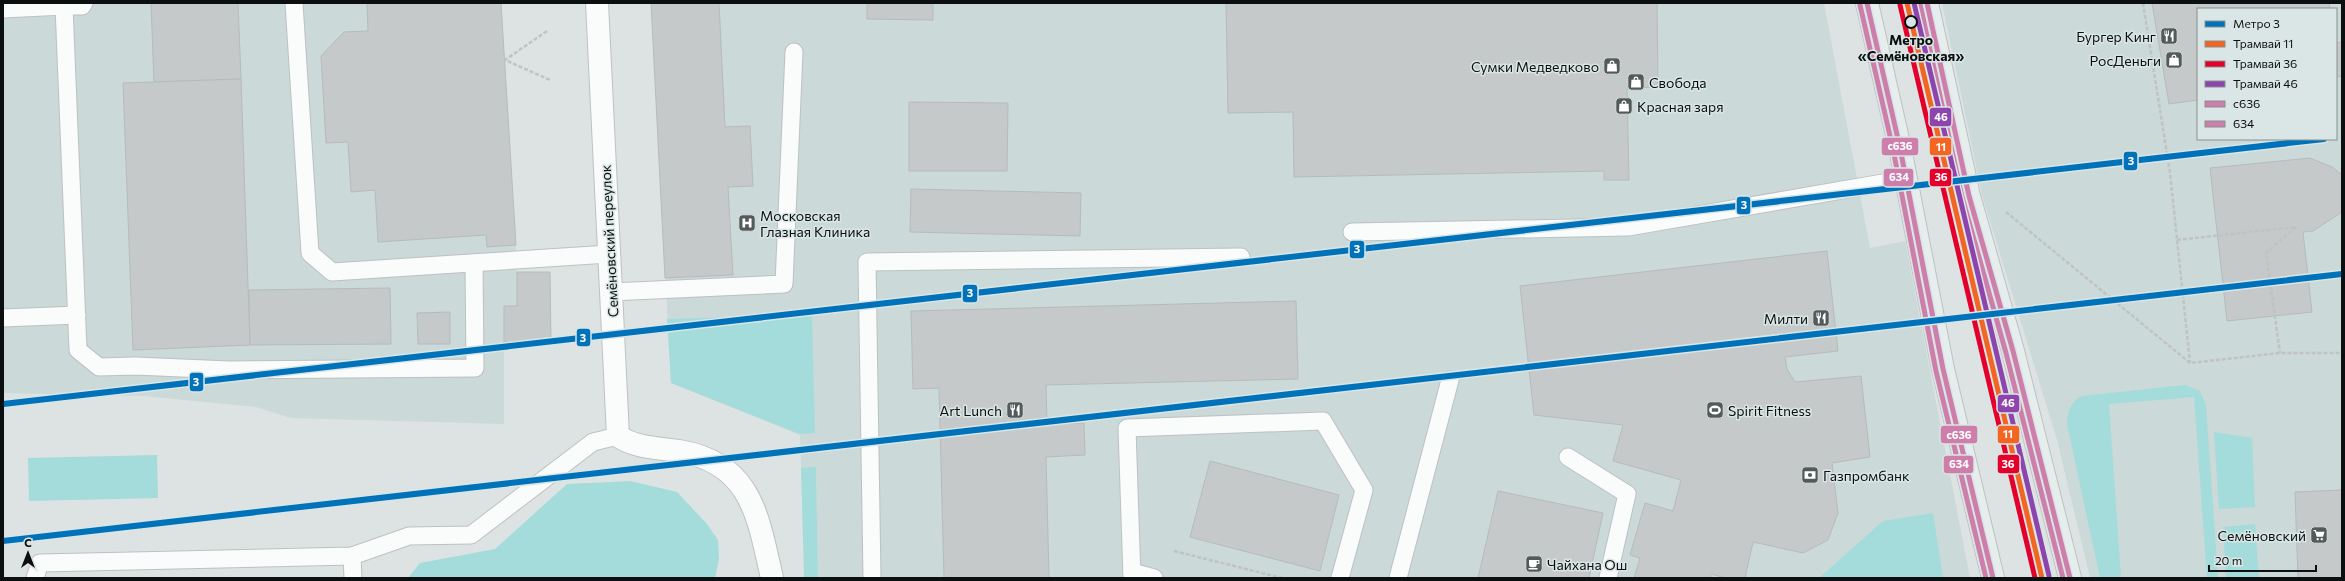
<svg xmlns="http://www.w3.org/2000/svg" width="2345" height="581" font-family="Commissioner,sans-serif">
<rect width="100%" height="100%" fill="#dde3e3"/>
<g fill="#cbd9d9" fill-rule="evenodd">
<path d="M 3,3 L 501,3 L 517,272 L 550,272 L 551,342 L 504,343 L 504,424 L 291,418 L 256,407 L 144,396 L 3,393 Z"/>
<path d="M 651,3 L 1824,3 L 1870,248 L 1905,241 L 1970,578 L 818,578 L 816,468 L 801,468 L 800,435 L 671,383 Z"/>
<path d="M 1942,3 L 2342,3 L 2342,578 L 2090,578 L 2057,440 L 1982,195 ZM 2198,9 L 2336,9 L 2336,139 L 2198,139 Z"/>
</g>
<g fill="#a3dcda">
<path d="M 812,315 L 815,433 L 800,434 L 671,383 L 667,319 Z"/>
<path d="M 2185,385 L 2200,391 L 2206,405 L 2218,578 L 2207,578 L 2194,397 L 2109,404 L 2121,578 L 2100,578 L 2067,424 C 2068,410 2070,403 2082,396 Z"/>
<path d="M 2214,432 L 2252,438 L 2255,507 L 2219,509 Z"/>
<path d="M 157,455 L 158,498 L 29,501 L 28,458 Z"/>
<path d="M 816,467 L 818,578 L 804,578 L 801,468 Z"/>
<path d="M 630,481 L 677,492 L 707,524 L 718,540 L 719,559 L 715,578 L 408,578 L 420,563 L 495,549 L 567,484 Z"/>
<path d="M 1933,513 L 1943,578 L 1819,578 L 1883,521 Z"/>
<path d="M 2255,524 L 2259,578 L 2226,578 L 2223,527 Z"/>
</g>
<g fill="#c5c9c9" stroke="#b6bbbb">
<path d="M 151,3 L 238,3 L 241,79 L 154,82 Z"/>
<path d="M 367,3 L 501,3 L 516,245 L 487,247 L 486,235 L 378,242 L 375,190 L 351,192 L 348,142 L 326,143 L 321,56 L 344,32 L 368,31 Z"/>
<path d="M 651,3 L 719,3 L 725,127 L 750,126 L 753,186 L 728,187 L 733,275 L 665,278 Z"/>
<path d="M 867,3 L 933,3 L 933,20 L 867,19 Z"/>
<path d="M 1226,3 L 1657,3 L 1658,87 L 1627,88 L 1629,180 L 1604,180 L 1604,171 L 1294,177 L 1293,112 L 1228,113 Z"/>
<path d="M 2152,3 L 2329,3 L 2330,9 L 2198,9 L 2198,100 L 2169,104 Z"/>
<path d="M 2342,42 L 2342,76 L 2336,77 L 2336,43 Z"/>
<path d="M 241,79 L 250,345 L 133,350 L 123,83 Z"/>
<path d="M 909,102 L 1008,103 L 1007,171 L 909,171 Z"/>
<path d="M 2310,158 L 2332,167 L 2342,175 L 2342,212 L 2313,231 L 2303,232 L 2312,312 L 2227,321 L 2210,168 Z"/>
<path d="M 911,189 L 1081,193 L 1080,236 L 910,232 Z"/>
<path d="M 1827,251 L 1838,351 L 1785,357 L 1787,369 L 1795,382 L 1861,376 L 1870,457 L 1832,463 L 1838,513 L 1828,540 L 1803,553 L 1753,542 L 1745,578 L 1726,578 L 1711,574 L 1710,578 L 1634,578 L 1640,558 L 1630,555 L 1645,503 L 1673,511 L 1681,480 L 1613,461 L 1623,425 L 1534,415 L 1520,286 Z"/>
<path d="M 517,272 L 550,272 L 551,342 L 504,342 L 504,306 L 517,306 Z"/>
<path d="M 390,288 L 391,344 L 250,345 L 249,290 Z"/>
<path d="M 1296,301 L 1298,379 L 1046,385 L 1047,424 L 1084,423 L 1085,451 L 1085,455 L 1046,457 L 1049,578 L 944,578 L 939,388 L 913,389 L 911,311 Z"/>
<path d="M 450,312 L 450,344 L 418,344 L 417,313 Z"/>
<path d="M 1210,461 L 1339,495 L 1320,571 L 1190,537 Z"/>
<path d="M 2342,490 L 2342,578 L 2298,578 L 2295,492 Z"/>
<path d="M 1498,491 L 1603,513 L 1589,578 L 1478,578 Z"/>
</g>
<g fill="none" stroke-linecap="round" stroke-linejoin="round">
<defs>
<g id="service">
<path d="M 294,3 L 310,253 L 332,272 L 609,254"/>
<path d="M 64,6 L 82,6 L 84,3"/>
<path d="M 3,9 L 64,6 L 78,350 L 99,367 L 135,366 L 229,370 L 475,368 L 474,263"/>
<path d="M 1352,232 L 1628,227 L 1906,179"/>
<path d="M 611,292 L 784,284 L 794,52"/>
<path d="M 3,318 L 77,315"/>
<path d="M 1568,457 L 1627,494 L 1608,578"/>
<path d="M 352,556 L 353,578"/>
<path d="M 1132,572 L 1154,578"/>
<path d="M 35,578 L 40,563 L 352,556 L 409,536 L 471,535 L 593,442 L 618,436"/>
<path d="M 872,578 L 867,262 L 1241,257"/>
<path d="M 1132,578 L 1127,428 L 1323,421 L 1364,490 L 1340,578"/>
<path d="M 1398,578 L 1450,380"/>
</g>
<path id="minor" d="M 597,3 L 618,436 C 635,448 659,448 679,451 C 752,463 758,517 772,578"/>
<g id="secondary">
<path d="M 1867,3 L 1900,148 L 1943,369 L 1993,578"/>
<path d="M 1927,3 L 1969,196 L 2013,351 L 2070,578"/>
</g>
</defs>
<use href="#service" stroke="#bdc1c1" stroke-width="19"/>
<use href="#minor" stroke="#bdc1c1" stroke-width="24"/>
<use href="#secondary" stroke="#bdc1c1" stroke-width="24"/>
<g stroke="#c0c3c3" stroke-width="2.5" stroke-dasharray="4 2" stroke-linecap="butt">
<path d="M 2143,3 L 2170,173 L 2190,363"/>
<path d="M 547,31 L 505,60 L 550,80"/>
<path d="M 2006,212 L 2190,363 L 2280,353 L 2342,353"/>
<path d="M 2177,240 L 2296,227 L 2266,253 L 2280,353"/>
<path d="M 1174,551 L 1282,578"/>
</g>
<use href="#service" stroke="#fafbfb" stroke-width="17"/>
<use href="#minor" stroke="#fafbfb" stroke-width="22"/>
<use href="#secondary" stroke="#e6eeed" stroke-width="22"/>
<defs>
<g id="bus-1">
<path d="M 1867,3 L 1900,148 L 1943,369 L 1993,578"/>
<path d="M 1927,3 L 1969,196 L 2013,351 L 2070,578"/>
</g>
<g id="bus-2">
<path d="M 1920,4 L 1962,197 L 2006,353 L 2063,578"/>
<path d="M 1860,5 L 1893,149 L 1936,371 L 1986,578"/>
</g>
</defs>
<use href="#bus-1" stroke="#dae6e5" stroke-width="8"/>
<use href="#bus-2" stroke="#dae6e5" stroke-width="8"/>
<use href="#bus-1" stroke="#ce7eab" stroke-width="5"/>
<use href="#bus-2" stroke="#ce7eab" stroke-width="5"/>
<defs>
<path id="tram-1" d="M 1907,3 L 2042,578"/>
<path id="tram-2" d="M 1900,5 L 2035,578"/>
<path id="tram-3" d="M 1914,3 L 2049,576"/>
</defs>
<use href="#tram-1" stroke="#dae6e5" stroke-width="8"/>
<use href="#tram-2" stroke="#dae6e5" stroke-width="8"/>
<use href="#tram-3" stroke="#dae6e5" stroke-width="8"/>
<use href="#tram-1" stroke="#f26522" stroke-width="5"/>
<use href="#tram-2" stroke="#e4002b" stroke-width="5"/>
<use href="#tram-3" stroke="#8e44ad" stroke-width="5"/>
<defs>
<g id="metro-1">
<path d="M 3,404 L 2324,139"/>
<path d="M 3,541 L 2342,274"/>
</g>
</defs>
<use href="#metro-1" stroke="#dae6e5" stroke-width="9"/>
<use href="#metro-1" stroke="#0072ba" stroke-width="6"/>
</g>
<defs>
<symbol id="restaurant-square" viewBox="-11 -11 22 22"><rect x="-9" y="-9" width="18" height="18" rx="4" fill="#545959" stroke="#dae6e5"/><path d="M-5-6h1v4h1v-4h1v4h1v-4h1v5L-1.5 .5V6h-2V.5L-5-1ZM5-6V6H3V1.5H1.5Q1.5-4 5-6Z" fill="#fff"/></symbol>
<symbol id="shop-square" viewBox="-11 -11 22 22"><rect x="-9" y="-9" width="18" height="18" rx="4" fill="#545959" stroke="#dae6e5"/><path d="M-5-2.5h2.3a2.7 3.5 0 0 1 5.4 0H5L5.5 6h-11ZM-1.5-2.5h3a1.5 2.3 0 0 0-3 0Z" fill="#fff"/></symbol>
<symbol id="hospital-square" viewBox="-11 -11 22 22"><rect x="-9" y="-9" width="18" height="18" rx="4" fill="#545959" stroke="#dae6e5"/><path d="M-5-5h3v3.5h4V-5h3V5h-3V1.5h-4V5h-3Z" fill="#fff"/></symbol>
<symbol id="stadium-square" viewBox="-11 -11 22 22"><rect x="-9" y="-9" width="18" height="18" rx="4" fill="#545959" stroke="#dae6e5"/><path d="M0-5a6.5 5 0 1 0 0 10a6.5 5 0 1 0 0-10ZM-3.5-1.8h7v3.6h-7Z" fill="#fff"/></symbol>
<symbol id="bank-square" viewBox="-11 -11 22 22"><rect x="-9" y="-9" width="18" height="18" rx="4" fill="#545959" stroke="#dae6e5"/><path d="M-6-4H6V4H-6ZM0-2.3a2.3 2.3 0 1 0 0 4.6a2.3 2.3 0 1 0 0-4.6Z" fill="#fff"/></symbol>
<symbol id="supermarket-square" viewBox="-11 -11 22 22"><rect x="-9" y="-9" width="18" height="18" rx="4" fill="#545959" stroke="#dae6e5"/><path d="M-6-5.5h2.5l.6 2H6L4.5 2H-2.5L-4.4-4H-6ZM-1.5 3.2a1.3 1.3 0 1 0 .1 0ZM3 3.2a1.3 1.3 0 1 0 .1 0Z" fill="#fff"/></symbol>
<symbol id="cafe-square" viewBox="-11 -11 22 22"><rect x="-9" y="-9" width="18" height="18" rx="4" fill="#545959" stroke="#dae6e5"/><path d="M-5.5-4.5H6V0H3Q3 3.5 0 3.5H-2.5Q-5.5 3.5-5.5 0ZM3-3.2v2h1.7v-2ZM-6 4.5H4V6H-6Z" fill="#fff"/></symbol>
</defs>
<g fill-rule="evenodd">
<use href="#restaurant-square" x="2159" y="26" width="20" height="20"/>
<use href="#shop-square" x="2164" y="50" width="20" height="20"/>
<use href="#shop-square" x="1602" y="56" width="20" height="20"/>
<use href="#shop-square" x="1626" y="72" width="20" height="20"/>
<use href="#shop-square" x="1614" y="96" width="20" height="20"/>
<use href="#hospital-square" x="737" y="213" width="20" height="20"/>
<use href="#restaurant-square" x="1811" y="308" width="20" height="20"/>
<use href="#restaurant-square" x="1005" y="400" width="20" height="20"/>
<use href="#stadium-square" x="1705" y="400" width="20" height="20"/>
<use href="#bank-square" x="1800" y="465" width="20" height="20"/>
<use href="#supermarket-square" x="2309" y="525" width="20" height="20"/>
<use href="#cafe-square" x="1524" y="554" width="20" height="20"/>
</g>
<circle fill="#dae6e5" stroke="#0b0f0f" stroke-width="2" cx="1911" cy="22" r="6"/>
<g text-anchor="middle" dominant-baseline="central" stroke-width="3" stroke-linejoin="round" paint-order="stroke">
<g font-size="14" fill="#0b0f0f" stroke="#dae6e5" text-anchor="end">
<text x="2156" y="36">Бургер Кинг</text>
<text x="2161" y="60">РосДеньги</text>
<text x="1599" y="66">Сумки Медведково</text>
<text x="1649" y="82" text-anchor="start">Свобода</text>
<text x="1637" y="106" text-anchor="start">Красная заря</text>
<text x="760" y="215" text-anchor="start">Московская<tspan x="760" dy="16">Глазная Клиника</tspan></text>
<text x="1808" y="318">Милти</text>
<text x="1002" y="410">Art Lunch</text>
<text x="1728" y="410" text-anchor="start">Spirit Fitness</text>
<text x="1823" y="475" text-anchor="start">Газпромбанк</text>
<text x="2306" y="535">Семёновский</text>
<text x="1547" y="564" text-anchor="start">Чайхана Ош</text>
</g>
<g font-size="14" font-weight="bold" fill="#0b0f0f" stroke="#dae6e5">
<text x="1911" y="39">Метро<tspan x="1911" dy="16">«Семёновская»</tspan></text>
</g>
<g font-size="14" fill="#0b0f0f" stroke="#dae6e5">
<text transform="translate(609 241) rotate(-93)">Семёновский переулок</text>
</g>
</g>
<g stroke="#dae6e5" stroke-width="1.5">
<rect x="1929" y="107" width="23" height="20" rx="4" fill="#8e44ad"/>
<rect x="1881" y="137" width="38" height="19" rx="4" fill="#ce7eab"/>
<rect x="1929" y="137" width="23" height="19" rx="4" fill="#f26522"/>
<rect x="2123" y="151" width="15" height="20" rx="4" fill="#0072ba"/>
<rect x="1883" y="168" width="31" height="19" rx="4" fill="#ce7eab"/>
<rect x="1929" y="168" width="23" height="19" rx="4" fill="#e4002b"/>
<rect x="1736" y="196" width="15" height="19" rx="4" fill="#0072ba"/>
<rect x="1349" y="240" width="16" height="19" rx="4" fill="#0072ba"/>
<rect x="962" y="284" width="16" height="19" rx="4" fill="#0072ba"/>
<rect x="576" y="328" width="15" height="19" rx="4" fill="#0072ba"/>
<rect x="189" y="372" width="15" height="20" rx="4" fill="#0072ba"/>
<rect x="1997" y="394" width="23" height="19" rx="4" fill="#8e44ad"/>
<rect x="1997" y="425" width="23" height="19" rx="4" fill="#f26522"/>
<rect x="1940" y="425" width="38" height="19" rx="4" fill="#ce7eab"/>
<rect x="1997" y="454" width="23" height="20" rx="4" fill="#e4002b"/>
<rect x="1943" y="455" width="31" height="19" rx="4" fill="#ce7eab"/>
</g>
<g font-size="11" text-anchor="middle" font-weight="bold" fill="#fff">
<text x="1941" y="121">46</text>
<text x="1900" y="150">с636</text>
<text x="1941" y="151">11</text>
<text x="2131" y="165">3</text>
<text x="1899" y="181">634</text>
<text x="1941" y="181">36</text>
<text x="1744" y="209">3</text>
<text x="1357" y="253">3</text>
<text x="970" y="297">3</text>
<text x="583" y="342">3</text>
<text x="196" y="386">3</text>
<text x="2008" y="407">46</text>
<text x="2008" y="438">11</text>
<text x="1959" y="439">с636</text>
<text x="2008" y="468">36</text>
<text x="1959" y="468">634</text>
</g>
<rect width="2345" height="581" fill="none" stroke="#0b0f0f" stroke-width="8"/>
<rect x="2197" y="8" width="140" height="132" fill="#dae6e5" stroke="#87908f"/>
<rect x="2205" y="21" width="20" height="6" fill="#0072ba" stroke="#87908f"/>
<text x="2233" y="28" font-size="12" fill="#0b0f0f">Метро 3</text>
<rect x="2205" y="41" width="20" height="6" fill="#f26522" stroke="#87908f"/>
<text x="2233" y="48" font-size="12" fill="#0b0f0f">Трамвай 11</text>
<rect x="2205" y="61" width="20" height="6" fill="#e4002b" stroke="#87908f"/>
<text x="2233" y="68" font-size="12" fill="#0b0f0f">Трамвай 36</text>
<rect x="2205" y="81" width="20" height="6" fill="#8e44ad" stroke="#87908f"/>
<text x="2233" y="88" font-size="12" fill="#0b0f0f">Трамвай 46</text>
<rect x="2205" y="101" width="20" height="6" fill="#ce7eab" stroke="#87908f"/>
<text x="2233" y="108" font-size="12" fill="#0b0f0f">с636</text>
<rect x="2205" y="121" width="20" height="6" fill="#ce7eab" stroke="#87908f"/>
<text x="2233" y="128" font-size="12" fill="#0b0f0f">634</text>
<g transform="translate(28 553)" stroke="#dae6e5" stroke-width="3" paint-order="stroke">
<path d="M0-3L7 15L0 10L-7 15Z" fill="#0b0f0f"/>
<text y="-6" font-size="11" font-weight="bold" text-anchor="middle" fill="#0b0f0f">С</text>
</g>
<path d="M2209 565v6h107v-6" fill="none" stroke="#0b0f0f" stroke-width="2"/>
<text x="2215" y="565" font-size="12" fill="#0b0f0f" stroke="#dae6e5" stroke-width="3" paint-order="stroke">20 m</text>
</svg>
